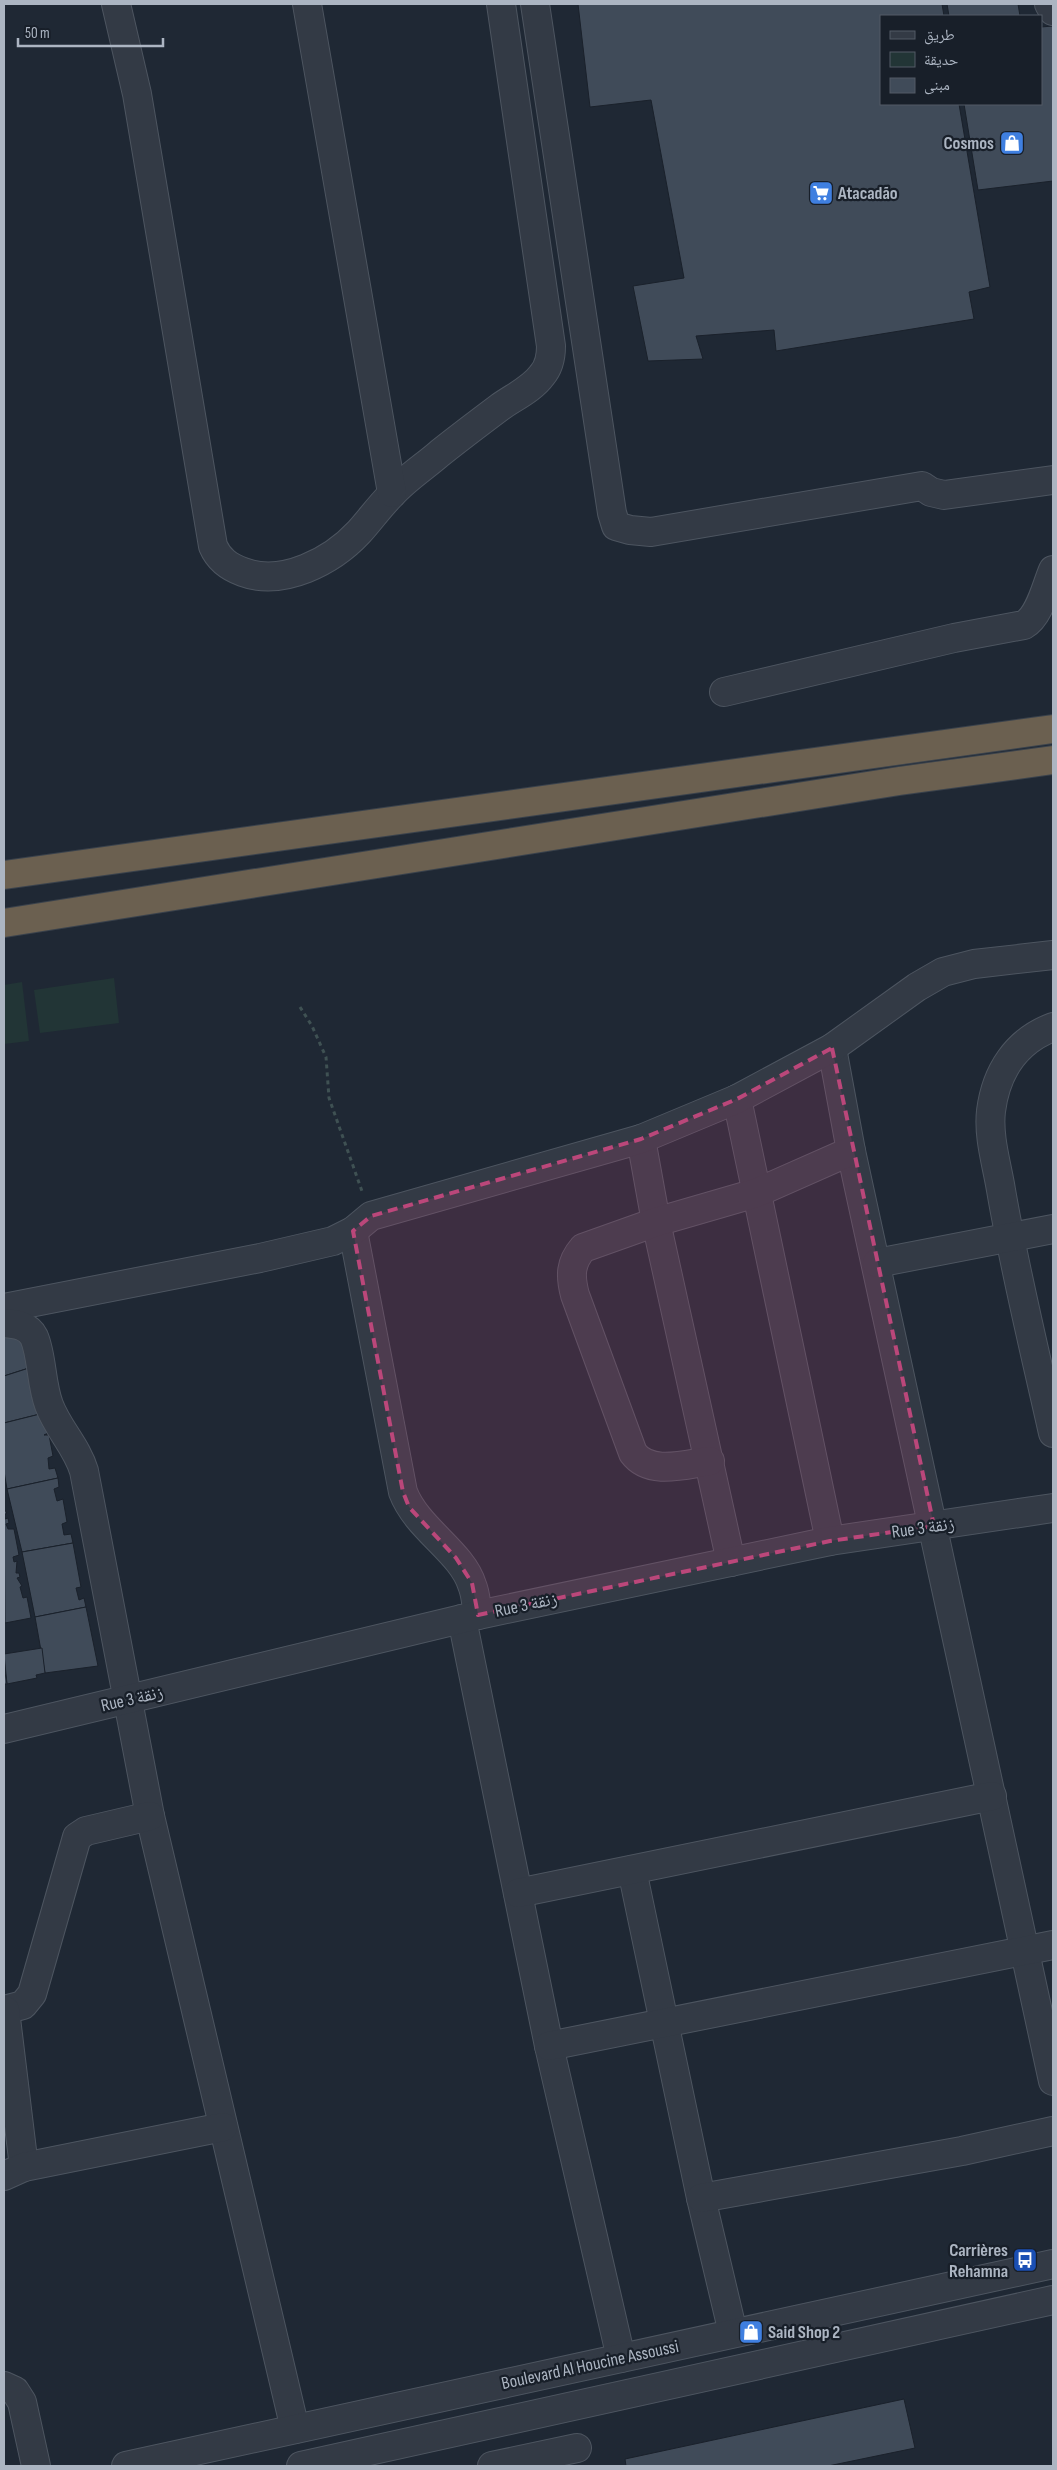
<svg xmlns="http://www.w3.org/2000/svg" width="1057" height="2470" font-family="'Sofia Sans Condensed','Noto Naskh Arabic',sans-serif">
<rect width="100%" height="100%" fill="#1f2834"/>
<g fill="#223536">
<path d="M 114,978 L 119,1023 L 40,1033 L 34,990 Z"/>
<path d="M 22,982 L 29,1041 L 4,1044 L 4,985 Z"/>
</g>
<g fill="#404b59" stroke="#1a212b">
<path d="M 578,4 L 942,4 L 944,16 L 881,16 L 881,104 L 959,104 L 990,287 L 969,292 L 974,319 L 776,351 L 774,330 L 696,336 L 703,359 L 648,361 L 633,286 L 684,278 L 651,100 L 590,107 Z"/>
<path d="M 947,4 L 1018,4 L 1020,16 L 949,16 Z"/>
<path d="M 1053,26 L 1053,181 L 978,190 L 964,104 L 1041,104 L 1041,27 Z"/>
<path d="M 19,1329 L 35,1366 L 4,1376 L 4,1335 Z"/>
<path d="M 29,1368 L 44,1413 L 4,1423 L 4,1376 Z"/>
<path d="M 44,1413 L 48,1433 L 44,1435 L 49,1435 L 53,1456 L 48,1458 L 49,1469 L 55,1468 L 58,1478 L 7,1489 L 4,1471 L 4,1423 Z"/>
<path d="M 58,1478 L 59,1487 L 54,1489 L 57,1501 L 63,1499 L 67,1522 L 62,1524 L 64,1535 L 71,1534 L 73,1543 L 22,1552 L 7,1489 Z"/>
<path d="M 4,1509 L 7,1513 L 4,1515 L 5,1519 L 8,1518 L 9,1523 L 6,1524 L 8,1529 L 14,1529 L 19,1555 L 13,1557 L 14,1562 L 17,1561 L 16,1573 L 19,1573 L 20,1577 L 17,1578 L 22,1586 L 20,1587 L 23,1598 L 27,1597 L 31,1618 L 5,1623 Z"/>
<path d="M 73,1543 L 81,1587 L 76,1588 L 79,1600 L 84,1598 L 86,1607 L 35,1617 L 22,1552 Z"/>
<path d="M 86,1607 L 98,1666 L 45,1673 L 35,1617 Z"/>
<path d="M 42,1648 L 45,1673 L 36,1675 L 37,1678 L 7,1684 L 4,1654 Z"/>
<path d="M 4,1667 L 7,1684 L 4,1684 Z"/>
<path d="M 904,2399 L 915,2448 L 828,2466 L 626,2466 L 625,2459 Z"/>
</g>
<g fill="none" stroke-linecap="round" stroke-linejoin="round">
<defs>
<g id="minor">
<path d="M 116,4 L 137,94 L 213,546 C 219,560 229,567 243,572 C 283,587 332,561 359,532 C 370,520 379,507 391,495 C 405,479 424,467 440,453 C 460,437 480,422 500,407 C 514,397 532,389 542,375 C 549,367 551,356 551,346 L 501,4"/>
<path d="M 307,4 L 392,493"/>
<path d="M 535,4 L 612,513 L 616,526 L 630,530 L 651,532 L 922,486 L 931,492 L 944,495 L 1053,480"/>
<path d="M 1049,4 L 1053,11"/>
<path d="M 724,692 L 954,638 L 1024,625 C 1040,616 1046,586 1053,570"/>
<path d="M 1053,1027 C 1016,1041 996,1072 991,1111 C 988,1137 997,1165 1001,1190 C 1015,1272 1035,1352 1053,1433"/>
<path d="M 832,1048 L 851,1151 L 1053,2081"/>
<path d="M 737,1099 L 830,1541"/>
<path d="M 641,1139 L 656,1222 L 731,1562"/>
<path d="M 353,1231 L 403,1492 C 417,1529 462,1552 472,1585 C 476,1594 476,1605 478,1615"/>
<path d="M 877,1263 L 1053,1229"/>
<path d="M 4,1308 L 260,1258 L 333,1241 L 353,1231 L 371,1216 L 641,1139 L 737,1099 L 832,1048 L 917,987 L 943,972 L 974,964 L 1053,955"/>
<path d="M 4,1323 C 15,1324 28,1325 34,1337 C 42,1355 41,1384 49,1405 C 58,1429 77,1447 84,1471 L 150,1816 L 295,2429"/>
<path d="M 710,1461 C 686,1464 650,1476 633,1453 L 575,1295 C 570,1276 570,1263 583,1248 L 656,1222 L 756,1193 L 851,1151"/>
<path d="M 462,1619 L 549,2046 L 621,2358"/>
<path d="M 4,1729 L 478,1615 L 830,1541 L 1053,1508"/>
<path d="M 632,1870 L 701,2198 L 733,2333"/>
<path d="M 518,1893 L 992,1796"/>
<path d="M 4,2010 L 23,2005 L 32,1994 L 77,1837 L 86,1831 L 150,1816"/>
<path d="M 5,2010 L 24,2167"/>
<path d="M 549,2046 L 1053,1945"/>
<path d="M 4,2176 L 24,2167 L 223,2127"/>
<path d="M 701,2198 L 962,2151 L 1053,2131"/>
<path d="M 4,2386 L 15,2391 L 22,2402 L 36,2466"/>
<path d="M 126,2466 L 1053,2264"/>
<path d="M 301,2466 L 1053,2300"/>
<path d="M 492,2466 L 577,2448"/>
</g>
<g id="highway">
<path d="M 4,875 L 1053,729"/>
<path d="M 4,923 L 899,781 L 1053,760"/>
</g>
</defs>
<use href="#minor" stroke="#4d5560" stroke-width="30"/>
<use href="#highway" stroke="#3a424c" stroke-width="30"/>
<path stroke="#3f5153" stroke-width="3" stroke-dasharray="4 4" stroke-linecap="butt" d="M 300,1007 L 312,1026 L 326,1057 L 329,1098 L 363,1194"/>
<use href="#minor" stroke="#333a45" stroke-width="28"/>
<use href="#highway" stroke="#6b6050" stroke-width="28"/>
</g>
<path fill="#bb477a" fill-opacity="0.2" stroke="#bb477a" stroke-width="4" stroke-dasharray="10 6" stroke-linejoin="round" d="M 832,1048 L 934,1526 L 830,1541 L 478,1615 L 472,1583 L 456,1558 L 409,1507 L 403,1492 L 353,1231 L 371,1216 L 641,1139 L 737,1099 Z"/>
<defs>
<symbol id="shop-square" viewBox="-11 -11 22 22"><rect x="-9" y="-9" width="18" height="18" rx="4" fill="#3f7fe0" stroke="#181f29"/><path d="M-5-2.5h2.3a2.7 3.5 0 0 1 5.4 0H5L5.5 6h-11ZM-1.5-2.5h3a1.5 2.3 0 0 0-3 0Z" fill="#fff"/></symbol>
<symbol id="supermarket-square" viewBox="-11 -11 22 22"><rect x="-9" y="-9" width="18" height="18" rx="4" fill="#3f7fe0" stroke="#181f29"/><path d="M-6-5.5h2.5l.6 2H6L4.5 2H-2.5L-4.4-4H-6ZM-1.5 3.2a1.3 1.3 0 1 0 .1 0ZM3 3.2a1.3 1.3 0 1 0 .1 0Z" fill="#fff"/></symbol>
<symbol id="bus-square" viewBox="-11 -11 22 22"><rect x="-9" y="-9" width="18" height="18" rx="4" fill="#1a4fb4" stroke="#181f29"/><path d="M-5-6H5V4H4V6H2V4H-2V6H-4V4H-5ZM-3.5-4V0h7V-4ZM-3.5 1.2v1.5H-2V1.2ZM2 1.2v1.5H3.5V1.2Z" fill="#fff"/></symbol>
</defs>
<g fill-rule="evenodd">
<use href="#shop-square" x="998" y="129" width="28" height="28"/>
<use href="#supermarket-square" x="807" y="179" width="28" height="28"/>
<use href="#bus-square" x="1011" y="2246" width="28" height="28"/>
<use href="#shop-square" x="737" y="2318" width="28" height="28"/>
</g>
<g text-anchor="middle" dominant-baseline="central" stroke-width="4.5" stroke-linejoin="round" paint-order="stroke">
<g font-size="18" font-weight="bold" fill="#acb5c2" stroke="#181f29" text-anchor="end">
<text x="994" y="143">Cosmos</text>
<text x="838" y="193" text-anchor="start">Atacadão</text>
<text x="1008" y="2250">Carrières<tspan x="1008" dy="21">Rehamna</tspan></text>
<text x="768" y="2332" text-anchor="start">Said Shop 2</text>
</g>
<g font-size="18" fill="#acb5c2" stroke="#181f29">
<text transform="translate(923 1528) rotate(-8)">Rue 3 زنقة</text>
<text transform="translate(526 1605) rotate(-12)">Rue 3 زنقة</text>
<text transform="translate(132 1699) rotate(-13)">Rue 3 زنقة</text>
<text transform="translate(590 2365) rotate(-12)">Boulevard Al Houcine Assoussi</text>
</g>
</g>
<rect width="1057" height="2470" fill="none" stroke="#acb5c2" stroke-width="10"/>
<rect x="880" y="15" width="162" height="90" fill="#181f29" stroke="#535b66"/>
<rect x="890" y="31" width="25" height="8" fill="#333a45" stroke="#535b66"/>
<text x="924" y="40" font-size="15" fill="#acb5c2">طريق</text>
<rect x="890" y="52" width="25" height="15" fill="#223536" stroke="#535b66"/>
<text x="924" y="65" font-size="15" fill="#acb5c2">حديقة</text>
<rect x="890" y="78" width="25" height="15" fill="#404b59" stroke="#535b66"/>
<text x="924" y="90" font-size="15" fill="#acb5c2">مبنى</text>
<path d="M18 38v8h145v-8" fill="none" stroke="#acb5c2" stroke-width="2.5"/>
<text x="25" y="38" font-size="15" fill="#acb5c2" stroke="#181f29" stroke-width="4" paint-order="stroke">50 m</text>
</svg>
